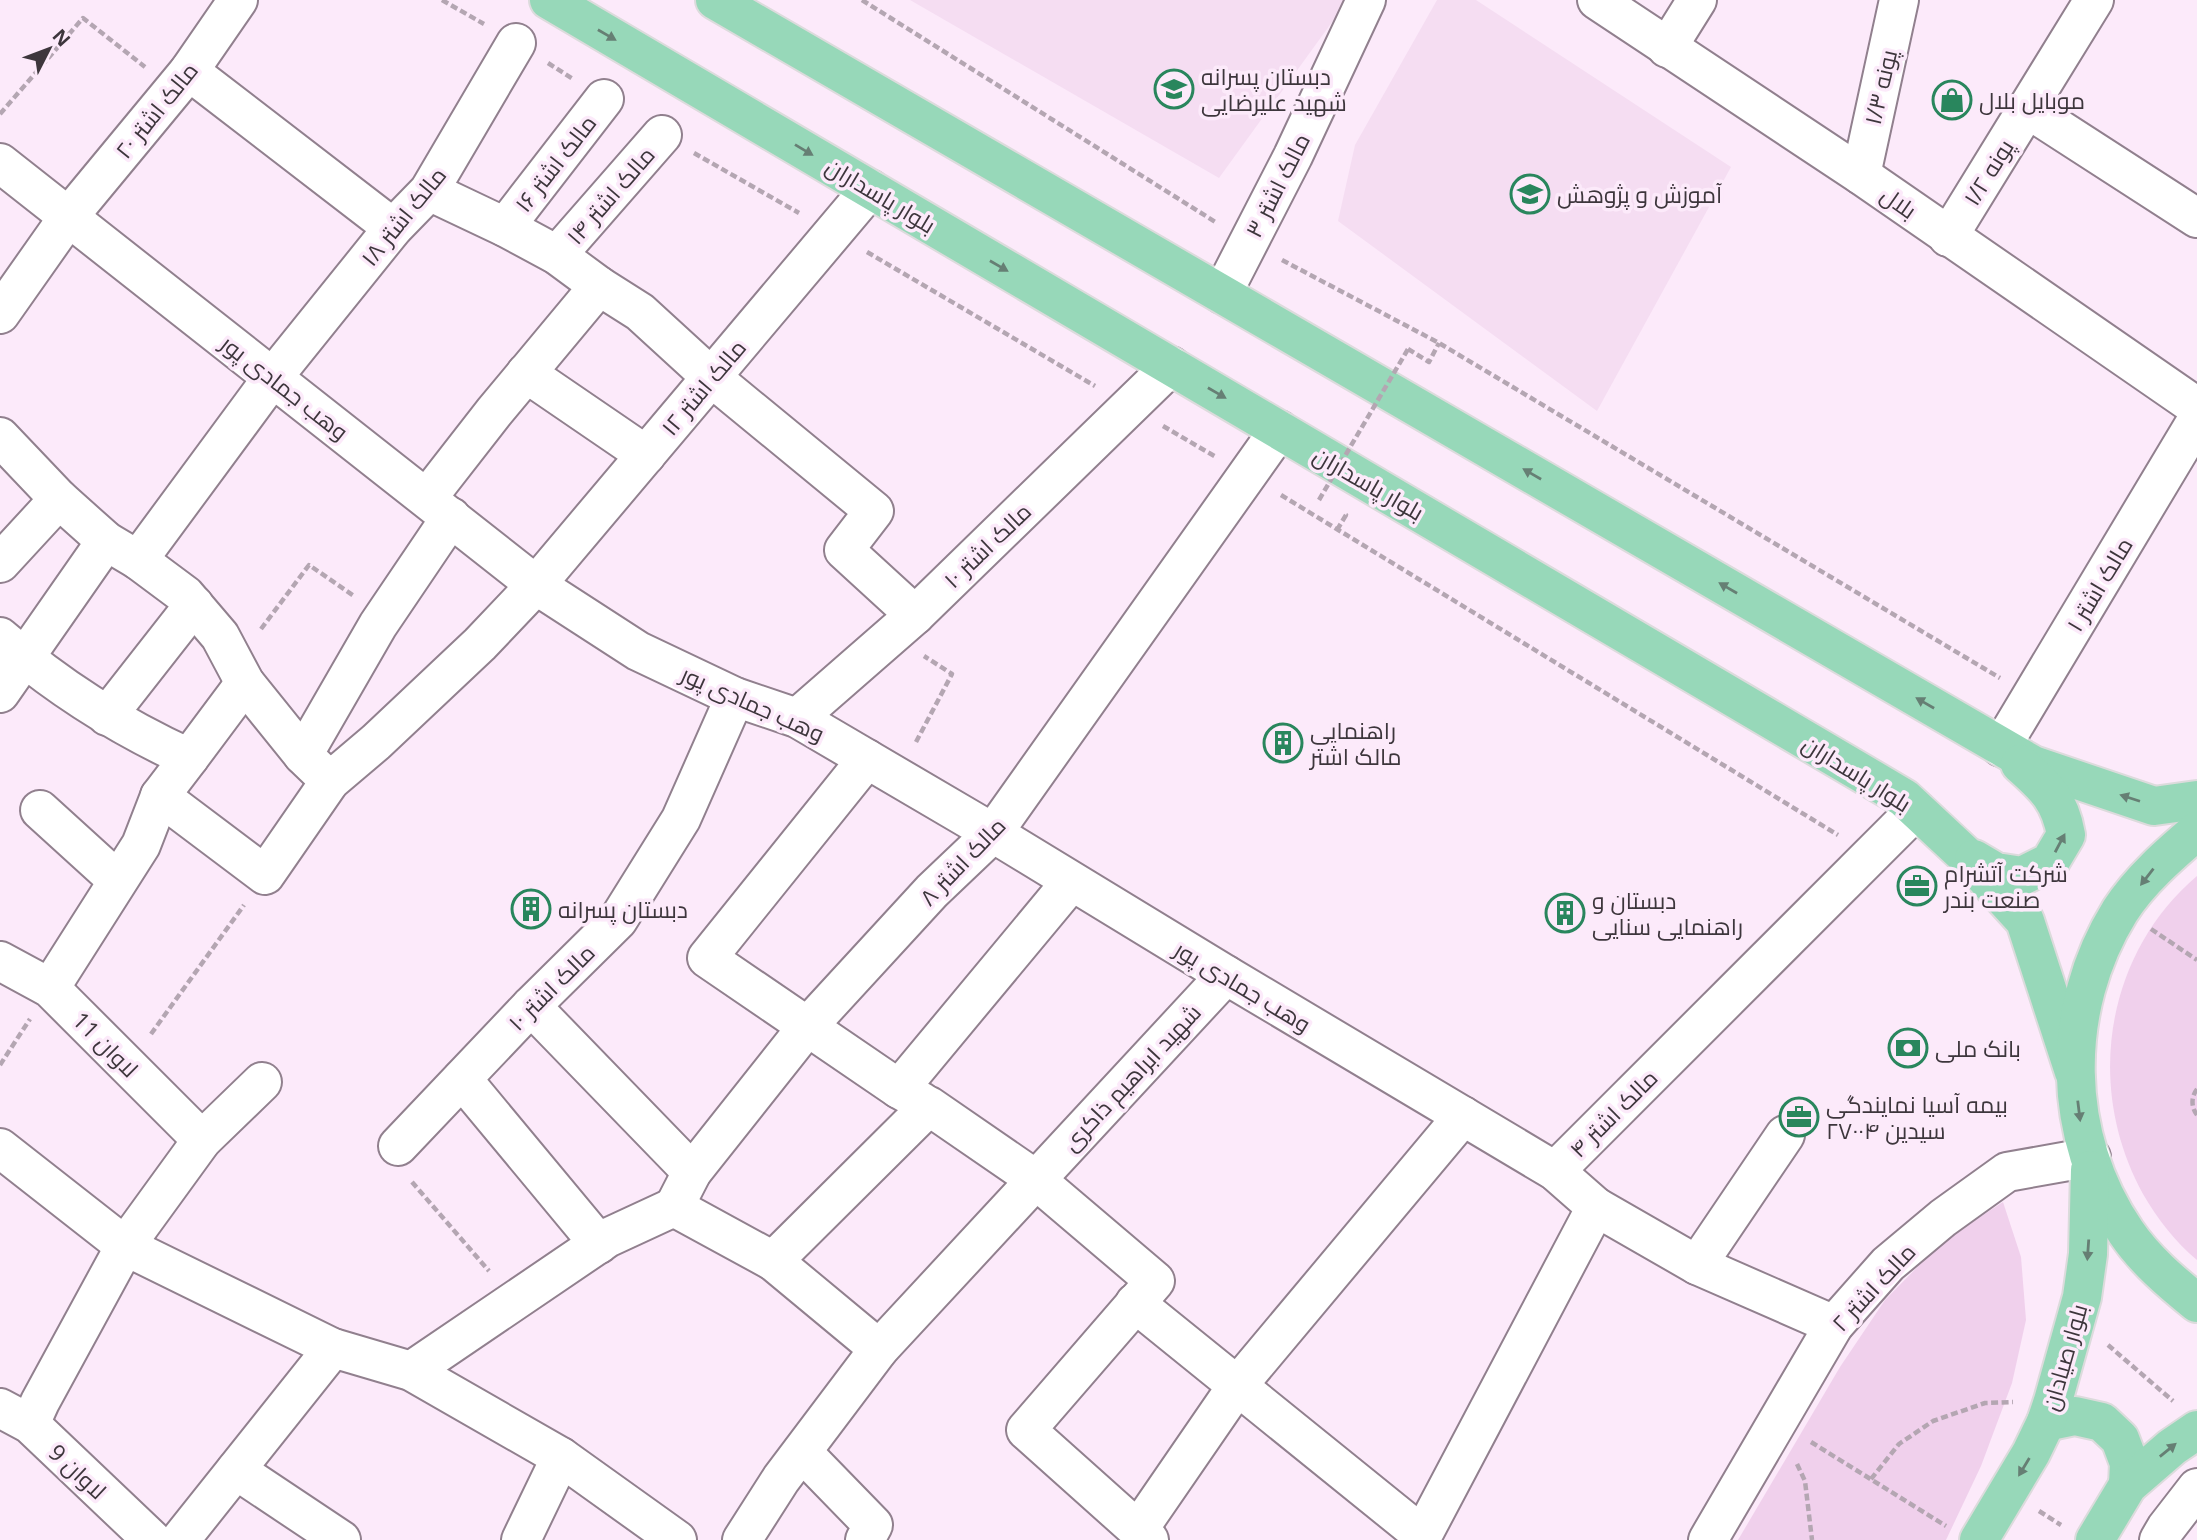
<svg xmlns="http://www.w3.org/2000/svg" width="2197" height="1540" font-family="'Open Sans',Cairo,sans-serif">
<rect width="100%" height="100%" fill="#fceafa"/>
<g fill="#f5ddf2">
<path d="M 910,0 L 1348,0 L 1219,178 Z"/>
<path d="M 1437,0 L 1476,0 L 1731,167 L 1597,411 L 1338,221 L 1355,145 Z"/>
</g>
<g fill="#f0d0ec">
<path d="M 2197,876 L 2197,1260 C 2175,1242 2157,1218 2143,1194 C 2085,1089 2104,955 2197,876 Z"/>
<path d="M 2003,1202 L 2021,1257 L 2026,1320 L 2012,1383 L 1981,1466 L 1946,1540 L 1738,1540 L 1840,1367 L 1885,1300 L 1943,1241 Z"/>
</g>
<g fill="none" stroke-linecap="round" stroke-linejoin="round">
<defs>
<g id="minor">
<path d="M 1597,0 L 1861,175 L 2197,407"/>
<path d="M 1667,48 L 1697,0"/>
<path d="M 189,71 L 393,228"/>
<path d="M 2028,109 L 2197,218"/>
<path d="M 0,163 L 536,585 L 638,651 L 735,697 L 797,718 L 993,833 L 1226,975 L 1555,1171 L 1596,1207 L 1420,1540"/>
<path d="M 1861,175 L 1899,0"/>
<path d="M 429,191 L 505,227 L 557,255 L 599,286 L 640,312 L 711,377 L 874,511 L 844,550 L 915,615"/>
<path d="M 505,227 L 604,99"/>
<path d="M 1948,237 L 2094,0"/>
<path d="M 557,255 L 662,135"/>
<path d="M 1222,294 L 1293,156 L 1366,0"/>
<path d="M 0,314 L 69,216 L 189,71 L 238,0"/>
<path d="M 526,373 L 646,455"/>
<path d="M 0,437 L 59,499 L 106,541 L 138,560 L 185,595 L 220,636 L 245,683 L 303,755 L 330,781"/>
<path d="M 427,498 L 494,412 L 599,286"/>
<path d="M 138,560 L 273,377 L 393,228 L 429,191 L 516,43"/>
<path d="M 0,563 L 59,499"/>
<path d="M 0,637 C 56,686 121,727 189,758 L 160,796 L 141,845 L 50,988"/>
<path d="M 0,693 L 106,541"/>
<path d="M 107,716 L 194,605"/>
<path d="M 797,718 L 915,615 L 1171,366"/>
<path d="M 2001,747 L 2197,420"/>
<path d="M 303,755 L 378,625 L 451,517"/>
<path d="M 189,758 L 245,683"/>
<path d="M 867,759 L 707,958 L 899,1089"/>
<path d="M 160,796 L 265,875 L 330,781 L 376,742 L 480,644 L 536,585 L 870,189"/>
<path d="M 40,810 L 117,880"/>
<path d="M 0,961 L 50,988 L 202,1140"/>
<path d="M 531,1006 L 692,1172"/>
<path d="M 462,1079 L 599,1244"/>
<path d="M 922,1102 L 899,1089 L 1071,882"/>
<path d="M 398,1146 L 531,1006 L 618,920 L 681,819 L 735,697"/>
<path d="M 0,1148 L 125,1246 L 202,1140 L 262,1082"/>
<path d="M 1555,1171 L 1916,810"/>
<path d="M 674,1207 L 692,1172 L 807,1027 L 932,891 L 993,833 L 1279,430"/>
<path d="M 674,1207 L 773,1261 L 929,1106 L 1035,1179 L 1155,1281 L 1026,1430 L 1149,1540"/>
<path d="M 1596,1207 L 1697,1265 L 1785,1135"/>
<path d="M 773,1261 L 879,1349"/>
<path d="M 1697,1265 L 1834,1325"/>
<path d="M 1135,1303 L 1422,1535"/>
<path d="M 411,1371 L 607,1238 L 674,1207"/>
<path d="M 0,1408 L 30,1424 L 152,1540"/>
<path d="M 30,1424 L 40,1402 L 125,1246 L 333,1348 L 411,1371 L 561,1457 L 677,1540"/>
<path d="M 802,1452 L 873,1525 L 865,1540"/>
<path d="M 236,1470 L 341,1540"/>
<path d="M 1138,1530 L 1237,1386 L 1463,1116"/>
<path d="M 180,1540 L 333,1348"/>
<path d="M 521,1540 L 561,1457"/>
<path d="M 742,1540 L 781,1479 L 879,1349 L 1226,975"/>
<path d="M 1708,1540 L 1834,1325 L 1888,1264 L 1943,1218 L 2007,1172 L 2091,1157"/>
<path d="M 2159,1540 L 2166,1528 L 2197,1488"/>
</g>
<g id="major">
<path d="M 549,0 L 1904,798 L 1963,853 L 2025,921 L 2074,1072"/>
<path d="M 715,0 L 2033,765 L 2154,806 L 2197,800"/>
<path d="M 2197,831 C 2169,855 2140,880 2120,911 C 2059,1009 2061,1137 2126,1232 C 2145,1260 2171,1282 2197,1303"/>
<path d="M 1974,859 L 1996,872 L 2022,876 L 2050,862 L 2066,835 C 2060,800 2046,787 2020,764"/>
<path d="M 2046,1422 L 2075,1416 L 2102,1422 L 2120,1439 L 2129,1463 L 2128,1485"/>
<path d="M 1979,1540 L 2031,1453 L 2046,1422 L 2053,1401 L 2082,1297 L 2088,1254 L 2090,1170"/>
<path d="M 2095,1540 L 2128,1485 L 2172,1447 L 2197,1430"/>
</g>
</defs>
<use href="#minor" stroke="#91808e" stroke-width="42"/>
<use href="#major" stroke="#dcdbdc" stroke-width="42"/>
<g stroke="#b4a6b2" stroke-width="4.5" stroke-dasharray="7 3.5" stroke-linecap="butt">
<path d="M 442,0 L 484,24"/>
<path d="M 862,0 L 1217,223"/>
<path d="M 548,63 L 573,79"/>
<path d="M 0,114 L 83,18 L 145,67"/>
<path d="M 694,153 L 799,213"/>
<path d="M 867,252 L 1095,386"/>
<path d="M 1282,260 L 1439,343 L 2000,678"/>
<path d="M 1408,349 L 1429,362 L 1439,343"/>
<path d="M 1163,426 L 1216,457"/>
<path d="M 1281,495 L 1838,835"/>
<path d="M 1337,530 L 1346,515 L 1344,514"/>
<path d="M 261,629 L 309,565 L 354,596"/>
<path d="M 916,742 L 952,674 L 924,656"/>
<path d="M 2151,929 L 2197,960"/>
<path d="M 151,1034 L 244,905"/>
<path d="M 0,1065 L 30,1019"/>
<path d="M 2197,1089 C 2191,1097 2191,1107 2197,1115"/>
<path d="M 412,1182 L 489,1271"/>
<path d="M 2108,1345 L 2173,1401"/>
<path d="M 1811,1442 L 1946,1526"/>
<path d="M 1797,1464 L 1805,1481 L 1812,1540"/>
<path d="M 1871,1479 L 1899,1444 L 1933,1421 L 1985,1403 L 2013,1402"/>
<path d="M 2039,1511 L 2061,1525"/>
</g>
<use href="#minor" stroke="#fff" stroke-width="38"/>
<use href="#major" stroke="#97d8b9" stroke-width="38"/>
<path stroke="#b4a6b2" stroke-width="4.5" stroke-dasharray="7 3.5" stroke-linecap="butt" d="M 1319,500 L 1408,349"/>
</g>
<defs><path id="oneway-solid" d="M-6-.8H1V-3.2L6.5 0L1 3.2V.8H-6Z" transform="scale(1.75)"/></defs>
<g fill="#667f74">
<use href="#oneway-solid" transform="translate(607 35) rotate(30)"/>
<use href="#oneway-solid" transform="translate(804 150) rotate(31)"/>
<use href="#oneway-solid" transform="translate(999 266) rotate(30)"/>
<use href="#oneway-solid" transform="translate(1217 393) rotate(30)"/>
<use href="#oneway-solid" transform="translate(1532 474) rotate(-150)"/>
<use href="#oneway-solid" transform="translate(1728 588) rotate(-150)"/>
<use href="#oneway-solid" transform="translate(1925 703) rotate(-150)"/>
<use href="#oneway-solid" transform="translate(2130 798) rotate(-162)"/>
<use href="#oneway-solid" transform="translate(2060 843) rotate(-62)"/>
<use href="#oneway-solid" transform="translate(2147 877) rotate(128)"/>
<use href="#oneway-solid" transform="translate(2079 1111) rotate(83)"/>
<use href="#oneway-solid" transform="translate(2088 1250) rotate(94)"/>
<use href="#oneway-solid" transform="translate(2168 1450) rotate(-39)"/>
<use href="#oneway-solid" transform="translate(2024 1467) rotate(121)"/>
</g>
<defs>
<symbol id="school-ring" viewBox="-11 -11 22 22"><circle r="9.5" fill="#fceafa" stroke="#29865d" stroke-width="1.5"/><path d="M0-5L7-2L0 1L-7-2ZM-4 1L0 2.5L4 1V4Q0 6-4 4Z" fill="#29865d"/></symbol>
<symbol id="shop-ring" viewBox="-11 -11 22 22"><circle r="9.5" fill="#fceafa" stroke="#29865d" stroke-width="1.5"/><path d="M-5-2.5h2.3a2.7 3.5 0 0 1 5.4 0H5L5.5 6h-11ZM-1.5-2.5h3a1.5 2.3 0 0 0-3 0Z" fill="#29865d"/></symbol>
<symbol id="university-ring" viewBox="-11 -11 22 22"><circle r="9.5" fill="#fceafa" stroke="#29865d" stroke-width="1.5"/><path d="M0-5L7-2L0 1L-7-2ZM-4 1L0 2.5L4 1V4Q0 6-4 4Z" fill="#29865d"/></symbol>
<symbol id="building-ring" viewBox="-11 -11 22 22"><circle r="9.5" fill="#fceafa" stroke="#29865d" stroke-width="1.5"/><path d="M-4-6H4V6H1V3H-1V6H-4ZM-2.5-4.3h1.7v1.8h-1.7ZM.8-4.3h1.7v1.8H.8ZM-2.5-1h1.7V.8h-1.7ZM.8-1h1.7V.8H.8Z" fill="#29865d"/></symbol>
<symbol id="office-ring" viewBox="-11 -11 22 22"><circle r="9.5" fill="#fceafa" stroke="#29865d" stroke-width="1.5"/><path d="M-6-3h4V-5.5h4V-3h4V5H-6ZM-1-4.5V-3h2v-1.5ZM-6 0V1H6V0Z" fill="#29865d"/></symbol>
<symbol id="bank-ring" viewBox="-11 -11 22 22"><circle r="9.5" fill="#fceafa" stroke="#29865d" stroke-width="1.5"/><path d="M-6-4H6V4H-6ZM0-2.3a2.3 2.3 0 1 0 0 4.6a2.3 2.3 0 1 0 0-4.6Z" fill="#29865d"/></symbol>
</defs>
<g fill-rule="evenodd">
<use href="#school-ring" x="1152" y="67" width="44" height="44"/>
<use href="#shop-ring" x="1930" y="78" width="44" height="44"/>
<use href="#university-ring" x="1508" y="172" width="44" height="44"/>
<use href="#building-ring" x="1261" y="721" width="44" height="44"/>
<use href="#office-ring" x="1895" y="864" width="44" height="44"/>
<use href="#building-ring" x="509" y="887" width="44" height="44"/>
<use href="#building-ring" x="1543" y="891" width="44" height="44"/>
<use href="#bank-ring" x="1886" y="1026" width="44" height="44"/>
<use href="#office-ring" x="1777" y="1095" width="44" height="44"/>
</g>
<g text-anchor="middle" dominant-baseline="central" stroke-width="7" stroke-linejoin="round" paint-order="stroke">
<g font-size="23" fill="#3d363c" stroke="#fceafa" text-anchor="start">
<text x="1201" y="76">دبستان پسرانه<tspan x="1201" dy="26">شهید علیرضایی</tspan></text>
<text x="1979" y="100">موبایل بلال</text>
<text x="1557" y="194">آموزش و پژوهش</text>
<text x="1310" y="730">راهنمایی<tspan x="1310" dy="26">مالک اشتر</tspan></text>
<text x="1944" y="873">شرکت آتشرام<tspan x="1944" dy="26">صنعت بندر</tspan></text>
<text x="1592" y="900">دبستان و<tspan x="1592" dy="26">راهنمایی سنایی</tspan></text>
<text x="558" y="909">دبستان پسرانه</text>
<text x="1935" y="1048">بانک ملی</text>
<text x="1826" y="1104">بیمه آسیا نمایندگی<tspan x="1826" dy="26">سیدین ۲۷۰۰۴</tspan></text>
</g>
<g font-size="23" fill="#3d363c" stroke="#fceafa">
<text transform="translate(1880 87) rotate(-77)">پونه ۱/۳</text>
<text transform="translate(156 110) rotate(-51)">مالک اشتر ۲۰</text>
<text transform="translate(555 163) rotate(-52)">مالک اشتر ۱۶</text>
<text transform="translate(1988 172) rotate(-58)">پونه ۱/۲</text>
<text transform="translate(1277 185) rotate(-63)">مالک اشتر ۳</text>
<text transform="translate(610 195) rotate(-49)">مالک اشتر ۱۴</text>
<text transform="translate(881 195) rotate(31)">بلوار پاسداران</text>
<text transform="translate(1899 202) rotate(35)">بلال</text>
<text transform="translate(403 216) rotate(-51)">مالک اشتر ۱۸</text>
<text transform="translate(285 387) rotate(38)">وهب جمادی پور</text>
<text transform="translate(703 387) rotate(-50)">مالک اشتر ۱۲</text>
<text transform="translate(1369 483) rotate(30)">بلوار پاسداران</text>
<text transform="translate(987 545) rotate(-44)">مالک اشتر ۱۰</text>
<text transform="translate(2099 584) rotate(-59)">مالک اشتر ۱</text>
<text transform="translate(753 703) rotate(24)">وهب جمادی پور</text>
<text transform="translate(1857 773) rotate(32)">بلوار پاسداران</text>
<text transform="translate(962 861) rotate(-46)">مالک اشتر ۸</text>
<text transform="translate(1243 986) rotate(31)">وهب جمادی پور</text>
<text transform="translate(551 987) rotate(-45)">مالک اشتر ۱۰</text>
<text transform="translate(106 1044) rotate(45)">لاوان 11</text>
<text transform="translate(1131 1077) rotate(-47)">شهید ابراهیم ذاکری</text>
<text transform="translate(1613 1113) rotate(-45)">مالک اشتر ۴</text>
<text transform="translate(1873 1287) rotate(-47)">مالک اشتر ۲</text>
<text transform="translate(2064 1357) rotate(-74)">بلوار صیادان</text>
<text transform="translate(78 1471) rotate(43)">لاوان 9</text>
</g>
</g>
<g transform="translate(49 49) rotate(48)" stroke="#fceafa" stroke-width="5" paint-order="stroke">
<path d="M0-5L12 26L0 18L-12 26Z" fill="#3d363c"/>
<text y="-10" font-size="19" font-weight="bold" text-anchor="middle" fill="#3d363c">N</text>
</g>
</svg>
